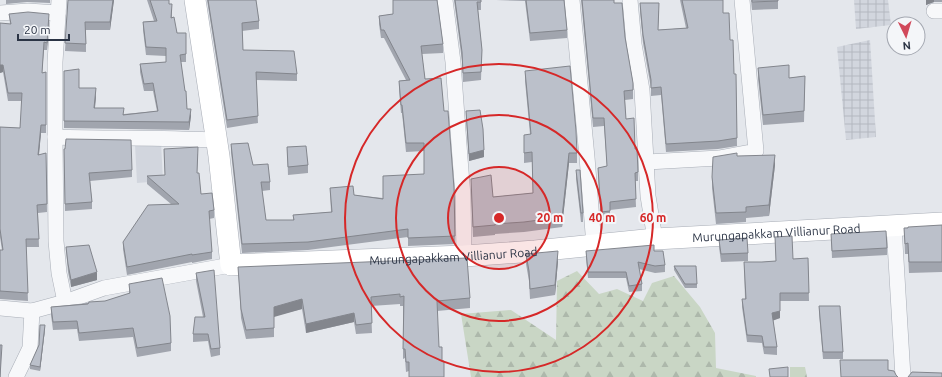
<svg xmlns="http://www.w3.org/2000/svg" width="942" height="377" font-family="Ubuntu,sans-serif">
<defs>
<pattern id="industrial-grid" width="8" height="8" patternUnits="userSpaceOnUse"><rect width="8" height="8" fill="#d2d6de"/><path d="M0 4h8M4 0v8" fill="none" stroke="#b4b8c0"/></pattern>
<pattern id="forest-firs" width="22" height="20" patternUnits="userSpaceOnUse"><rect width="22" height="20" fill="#c9d6c5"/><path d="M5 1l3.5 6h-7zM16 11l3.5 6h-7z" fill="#adb8ab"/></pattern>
</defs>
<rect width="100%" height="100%" fill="#e4e7ec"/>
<path fill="#d2d6de" d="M 161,142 L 163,181 L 137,183 L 135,144 Z"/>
<g fill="url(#industrial-grid)">
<path d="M 854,0 L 888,0 L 891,25 L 856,29 Z"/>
<path d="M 870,40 L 876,137 L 846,140 L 837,47 Z"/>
</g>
<g fill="url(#forest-firs)">
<path d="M 577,271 L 599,294 L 617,289 L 643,301 L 652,283 L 674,276 L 700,307 L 715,333 L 716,368 L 756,376 L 756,377 L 471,377 L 461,314 L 511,310 L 556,340 L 557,281 Z"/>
<path d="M 790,367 L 805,367 L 807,377 L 790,377 Z"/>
</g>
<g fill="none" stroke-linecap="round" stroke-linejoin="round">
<defs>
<g id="minor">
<path d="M 59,0 L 55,62 L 55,137 L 56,241 L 59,273 L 65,302"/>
<path d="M 445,0 L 453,62 L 460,158 L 463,196 L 464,256"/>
<path d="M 572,0 L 587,157 L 594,246"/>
<path d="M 630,0 L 634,44 L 642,90 L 648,196 L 655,239"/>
<path d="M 934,11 L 942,11"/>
<path d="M 0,13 L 28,11 L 58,13"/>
<path d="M 55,137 C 78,138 102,138 126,138 C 156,138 186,139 216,140"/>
<path d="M 647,162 L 719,158 L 756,151 L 742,0"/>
<path d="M 894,226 L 903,377"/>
<path d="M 0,308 L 32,311 L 65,302 L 104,288 L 231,265"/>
<path d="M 16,377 L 30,348 L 32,311"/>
</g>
<g id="secondary">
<path id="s1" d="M 195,0 L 219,156 L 231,265 L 464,256 L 535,251 L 655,239 L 942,223"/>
</g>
</defs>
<use href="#minor" stroke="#a9aeb7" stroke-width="16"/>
<use href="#secondary" stroke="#a9aeb7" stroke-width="22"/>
<use href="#minor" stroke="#f7f8fa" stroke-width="15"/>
<use href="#secondary" stroke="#fff" stroke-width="21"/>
</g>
<g fill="#a1a5ae">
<path d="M 6,0 L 50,0 L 50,3 L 27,2 L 6,4 Z"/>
<path d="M 68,0 L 114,0 L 110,30 L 86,30 L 86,52 L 65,51 Z"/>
<path d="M 147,0 L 169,0 L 169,4 L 172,11 L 172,18 L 177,33 L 186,33 L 186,62 L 181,62 L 187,109 L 191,116 L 189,130 L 64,128 L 64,71 L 79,88 L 96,96 L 95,108 L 124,114 L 157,111 L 153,91 L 144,91 L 140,72 L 140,64 L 166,62 L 166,56 L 146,55 L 143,30 L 143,22 L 154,21 Z"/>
<path d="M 207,0 L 256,0 L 259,21 L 259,29 L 242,31 L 243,50 L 297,74 L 297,81 L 256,80 L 258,123 L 227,128 Z"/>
<path d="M 454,0 L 481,0 L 481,10 L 478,10 L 482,50 L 481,80 L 463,82 L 462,61 Z"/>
<path d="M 496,0 L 564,0 L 567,30 L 567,38 L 530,41 L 525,1 Z"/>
<path d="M 581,0 L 614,0 L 614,3 L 625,37 L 633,90 L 633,99 L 625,100 L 626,119 L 635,149 L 638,172 L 638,181 L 635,181 L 636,207 L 610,210 L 610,219 L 601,220 L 598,176 L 598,168 L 607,166 L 604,126 L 593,127 Z"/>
<path d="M 680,0 L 723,0 L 723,13 L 730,40 L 734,74 L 736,74 L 737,146 L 718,149 L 666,152 L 661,95 L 651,96 L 651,88 L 643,43 L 640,11 L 640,3 L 659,11 L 658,30 L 686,28 Z"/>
<path d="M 751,0 L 778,0 L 778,9 L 752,10 Z"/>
<path d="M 926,0 L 942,0 L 942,2 L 934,2 L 926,5 Z"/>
<path d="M 9,14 L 49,21 L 47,50 L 44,50 L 42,73 L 46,72 L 46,133 L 41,133 L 39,155 L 46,153 L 47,212 L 38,213 L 39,247 L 26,247 L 28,301 L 0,299 L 0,250 L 2,250 L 0,237 L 0,127 L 20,128 L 22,101 L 8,101 L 3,72 L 0,73 L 10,24 Z"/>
<path d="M 393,14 L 443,44 L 443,53 L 422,54 L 425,79 L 444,111 L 454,188 L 455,244 L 408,246 L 408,237 L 308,250 L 242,253 L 231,152 L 231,144 L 270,182 L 270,190 L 262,191 L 266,220 L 293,220 L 293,215 L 331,212 L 330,188 L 354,195 L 383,198 L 424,174 L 424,151 L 406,152 L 402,113 L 401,113 L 399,89 L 399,81 L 406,80 L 384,38 L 381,38 L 379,24 L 379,16 Z"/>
<path d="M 758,68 L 789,78 L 805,76 L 804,122 L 763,125 L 758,79 Z"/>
<path d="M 525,71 L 577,153 L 577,163 L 569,163 L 562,227 L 524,232 L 495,234 L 495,235 L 473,237 L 471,189 L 493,197 L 533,193 L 532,162 L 524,163 L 524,153 L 530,134 L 525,81 Z"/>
<path d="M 466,111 L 484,157 L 469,161 L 466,118 Z"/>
<path d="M 287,147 L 308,165 L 308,173 L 288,175 Z"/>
<path d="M 64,149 L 132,170 L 132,177 L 90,181 L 92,202 L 92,209 L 65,211 Z"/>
<path d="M 164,149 L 198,154 L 197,173 L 201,194 L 214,210 L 214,218 L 209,219 L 212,252 L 212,259 L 192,263 L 192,262 L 127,275 L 123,249 L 123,242 L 171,204 L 147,184 L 147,176 L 165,175 Z"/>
<path d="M 737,156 L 775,165 L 769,216 L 746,218 L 746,222 L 716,224 L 712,188 L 712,177 Z"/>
<path d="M 576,170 L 583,213 L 583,222 L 581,222 L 576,179 Z"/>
<path d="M 942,225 L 942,272 L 909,273 L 908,254 L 905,254 L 904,228 Z"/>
<path d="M 831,234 L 887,248 L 887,255 L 832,258 Z"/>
<path d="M 775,237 L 793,259 L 808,258 L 809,301 L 780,301 L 780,318 L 773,320 L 777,347 L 777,355 L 764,354 L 762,343 L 747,342 L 742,307 L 742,299 L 745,299 L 744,262 L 762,262 L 776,261 Z"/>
<path d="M 719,240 L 748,253 L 748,261 L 721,262 L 719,247 Z"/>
<path d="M 66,247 L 97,280 L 71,287 L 68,272 Z"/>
<path d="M 586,251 L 654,251 L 665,265 L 665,272 L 655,273 L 639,269 L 642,284 L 642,291 L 629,292 L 626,278 L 588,278 L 586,258 Z"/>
<path d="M 526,254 L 558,261 L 555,295 L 530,299 L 529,281 L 526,264 Z"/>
<path d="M 674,266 L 697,284 L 697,288 L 685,288 L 674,270 Z"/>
<path d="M 238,267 L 470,298 L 470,308 L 437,311 L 409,371 L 406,372 L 405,358 L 403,359 L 403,306 L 400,306 L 400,304 L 371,306 L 372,333 L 356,334 L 354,322 L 306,333 L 302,309 L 274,316 L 274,337 L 246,339 L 241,318 Z"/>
<path d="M 196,273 L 220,348 L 220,355 L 211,357 L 208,341 L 193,342 L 193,334 L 203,317 L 196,281 Z"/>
<path d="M 129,284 L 171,343 L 171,351 L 137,357 L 133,337 L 79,341 L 77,329 L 53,330 L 51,315 L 51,307 L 105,301 L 129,294 Z"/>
<path d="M 819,306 L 843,352 L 843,359 L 823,359 L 819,313 Z"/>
<path d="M 45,329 L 40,371 L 30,369 L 30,365 L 39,345 Z"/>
</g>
<g fill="#83868d">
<path d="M 113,0 L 114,0 L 110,30 L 110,22 Z"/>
<path d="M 926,0 L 934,0 L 934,2 L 926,5 Z"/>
<path d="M 49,14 L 49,21 L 47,50 L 47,43 Z"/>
<path d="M 0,65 L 3,65 L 3,72 L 0,73 Z"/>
<path d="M 96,88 L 96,96 L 94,116 L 94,108 Z"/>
<path d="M 191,109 L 191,116 L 189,130 L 189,122 Z"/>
<path d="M 41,125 L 41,133 L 38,163 L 38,155 Z"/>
<path d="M 484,150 L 484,157 L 469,161 L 469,154 Z"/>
<path d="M 569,153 L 569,163 L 562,227 L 562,217 Z"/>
<path d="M 775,155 L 775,165 L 769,216 L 769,205 Z"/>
<path d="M 558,251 L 558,261 L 555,295 L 555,285 Z"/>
<path d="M 97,272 L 97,280 L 71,287 L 71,280 Z"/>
<path d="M 302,299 L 302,309 L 274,317 L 274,307 Z"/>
<path d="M 780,311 L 780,318 L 772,321 L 772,313 Z"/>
<path d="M 354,313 L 354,322 L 306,333 L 306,324 Z"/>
<path d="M 45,325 L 45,329 L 40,371 L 40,367 Z"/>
</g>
<g fill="#bbc0ca" stroke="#83868d">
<path d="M 68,0 L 113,0 L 110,22 L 85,22 L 86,44 L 65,43 Z"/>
<path d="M 150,0 L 169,0 L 169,4 L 172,4 L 171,18 L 174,17 L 177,33 L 186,33 L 186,54 L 180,55 L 185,91 L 186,91 L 187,109 L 191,109 L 189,122 L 64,121 L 64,71 L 79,69 L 79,88 L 96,88 L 94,108 L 124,108 L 123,115 L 158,111 L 153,83 L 144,84 L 140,64 L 166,62 L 166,48 L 146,47 L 143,22 L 157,21 Z"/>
<path d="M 208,0 L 256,0 L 259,21 L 242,23 L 243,50 L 294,51 L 297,74 L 256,72 L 258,116 L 227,120 Z"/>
<path d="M 393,0 L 437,0 L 443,44 L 421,46 L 425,79 L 441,78 L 444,111 L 448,111 L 454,188 L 455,236 L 408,238 L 408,229 L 308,242 L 242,244 L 231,144 L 248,143 L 253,165 L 268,164 L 270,182 L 261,182 L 266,220 L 294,220 L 293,215 L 332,212 L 330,188 L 353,186 L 354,195 L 383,199 L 383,176 L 424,174 L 424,143 L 406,143 L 402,105 L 401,105 L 399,81 L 410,80 L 384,30 L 381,30 L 379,16 L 393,14 Z"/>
<path d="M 455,0 L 481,0 L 481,2 L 477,2 L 482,50 L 481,72 L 463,73 L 462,52 Z"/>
<path d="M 526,0 L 564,0 L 567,30 L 530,33 Z"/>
<path d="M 582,0 L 614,0 L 614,3 L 622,3 L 625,37 L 633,83 L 633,90 L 624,91 L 626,119 L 634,118 L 635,149 L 637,149 L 638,172 L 635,173 L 636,199 L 610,202 L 610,211 L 601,212 L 598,168 L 607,166 L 604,118 L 593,118 Z"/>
<path d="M 682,0 L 723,0 L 723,13 L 729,13 L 730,40 L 733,40 L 734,74 L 736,74 L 737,138 L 718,141 L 666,144 L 661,87 L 651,88 L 651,80 L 643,35 L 640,3 L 659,3 L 658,30 L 688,28 Z"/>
<path d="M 752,0 L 778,0 L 778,1 L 752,2 Z"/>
<path d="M 28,12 L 49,14 L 47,43 L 44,42 L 42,73 L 46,72 L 46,125 L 41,125 L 38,155 L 46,153 L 47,204 L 37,205 L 39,239 L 26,239 L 28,293 L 0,291 L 0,250 L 3,250 L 0,229 L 0,127 L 20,128 L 22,93 L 8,93 L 3,65 L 0,65 L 0,23 L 11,24 L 9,14 Z"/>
<path d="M 789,65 L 789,78 L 805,76 L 804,111 L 763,115 L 758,68 Z"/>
<path d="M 570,66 L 576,131 L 577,153 L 569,153 L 562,217 L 524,222 L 495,224 L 495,225 L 473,227 L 471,179 L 491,175 L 493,197 L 533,193 L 532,152 L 524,153 L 524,135 L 531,134 L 525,71 Z"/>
<path d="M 480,110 L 483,129 L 484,150 L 469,154 L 466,111 Z"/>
<path d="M 66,139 L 131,140 L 132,170 L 89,173 L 92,202 L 65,204 L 64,149 L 65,149 Z"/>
<path d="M 306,146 L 308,165 L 288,167 L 287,147 Z"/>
<path d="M 198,147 L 197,173 L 199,173 L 201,194 L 212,193 L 214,210 L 209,211 L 212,252 L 192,255 L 192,254 L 127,267 L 123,242 L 148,205 L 179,204 L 147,176 L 165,175 L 164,149 Z"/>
<path d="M 737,153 L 737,156 L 775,155 L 769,205 L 746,207 L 746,212 L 716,213 L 712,177 L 713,157 Z"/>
<path d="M 576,170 L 580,170 L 583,213 L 581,213 Z"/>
<path d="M 942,225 L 942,262 L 909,262 L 908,243 L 905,244 L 904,228 L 908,228 L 908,227 Z"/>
<path d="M 886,231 L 887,248 L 832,251 L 831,234 Z"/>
<path d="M 792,236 L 793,259 L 808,258 L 809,293 L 780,293 L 780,311 L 772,313 L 777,347 L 764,347 L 762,336 L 747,335 L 742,299 L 746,299 L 744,262 L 762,262 L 776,261 L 775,237 Z"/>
<path d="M 747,238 L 748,253 L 721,254 L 719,240 Z"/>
<path d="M 89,245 L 97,272 L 71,280 L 68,264 L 66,247 Z"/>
<path d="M 654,245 L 654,251 L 663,251 L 665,265 L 655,266 L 638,262 L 642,284 L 629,286 L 626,272 L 588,272 L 586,251 Z"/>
<path d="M 558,251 L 555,285 L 530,289 L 529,271 L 526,254 Z"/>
<path d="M 467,258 L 470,298 L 437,301 L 439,347 L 442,347 L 442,361 L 444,361 L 444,377 L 409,377 L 409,362 L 406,362 L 405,349 L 403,349 L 404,296 L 400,297 L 400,294 L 371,297 L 372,323 L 356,325 L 354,313 L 306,324 L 302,299 L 274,307 L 274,328 L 246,330 L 241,309 L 238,267 Z"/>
<path d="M 674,266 L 696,266 L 697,284 L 685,284 Z"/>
<path d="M 214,270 L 220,348 L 211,349 L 208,334 L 193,334 L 195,317 L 205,317 L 196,273 Z"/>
<path d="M 162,278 L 170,316 L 171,343 L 137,348 L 133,328 L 79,333 L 77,321 L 53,322 L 51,307 L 88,304 L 89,302 L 105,301 L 130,293 L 129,284 Z"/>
<path d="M 819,306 L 840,306 L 843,352 L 823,352 Z"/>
<path d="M 40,325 L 45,325 L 40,367 L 30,365 L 39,345 Z"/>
<path d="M 0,345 L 2,345 L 0,377 Z"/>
<path d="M 840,360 L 888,360 L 888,370 L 894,371 L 896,375 L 898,377 L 841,377 Z"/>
<path d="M 788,367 L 788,377 L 770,377 L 769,369 Z"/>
<path d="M 912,372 L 942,373 L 942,377 L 908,377 Z"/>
</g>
<circle cx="499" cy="218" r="51" fill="#d62828" fill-opacity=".12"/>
<g fill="none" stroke="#d62828" stroke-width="2">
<circle cx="499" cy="218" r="51"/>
<circle cx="499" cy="218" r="103"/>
<circle cx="499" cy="218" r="154"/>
</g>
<g text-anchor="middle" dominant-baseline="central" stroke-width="4" stroke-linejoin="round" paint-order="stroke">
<g font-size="12" fill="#2b3445" stroke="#f4f6f9">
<text stroke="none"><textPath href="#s1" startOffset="814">Murungapakkam Villianur Road</textPath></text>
<text stroke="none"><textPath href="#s1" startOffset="490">Murungapakkam Villianur Road</textPath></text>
</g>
</g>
<circle cx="499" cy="218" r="6" fill="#d62828" stroke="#f4f6f9" stroke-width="2"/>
<g font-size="12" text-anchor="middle" font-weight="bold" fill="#d62828" stroke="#f4f6f9" stroke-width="4" stroke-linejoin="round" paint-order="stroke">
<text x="550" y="222">20 m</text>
<text x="602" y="222">40 m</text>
<text x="653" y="222">60 m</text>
</g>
<g transform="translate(906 36) rotate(175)"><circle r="19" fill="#f4f6f9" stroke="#a4a8b1"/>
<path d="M0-3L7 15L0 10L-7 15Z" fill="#d1495b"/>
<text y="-6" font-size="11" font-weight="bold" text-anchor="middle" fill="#2b3445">N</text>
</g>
<path d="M18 34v6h51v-6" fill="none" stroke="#2b3445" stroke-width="2"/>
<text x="24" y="34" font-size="12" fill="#2b3445" stroke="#f4f6f9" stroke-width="3" paint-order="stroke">20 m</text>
</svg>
